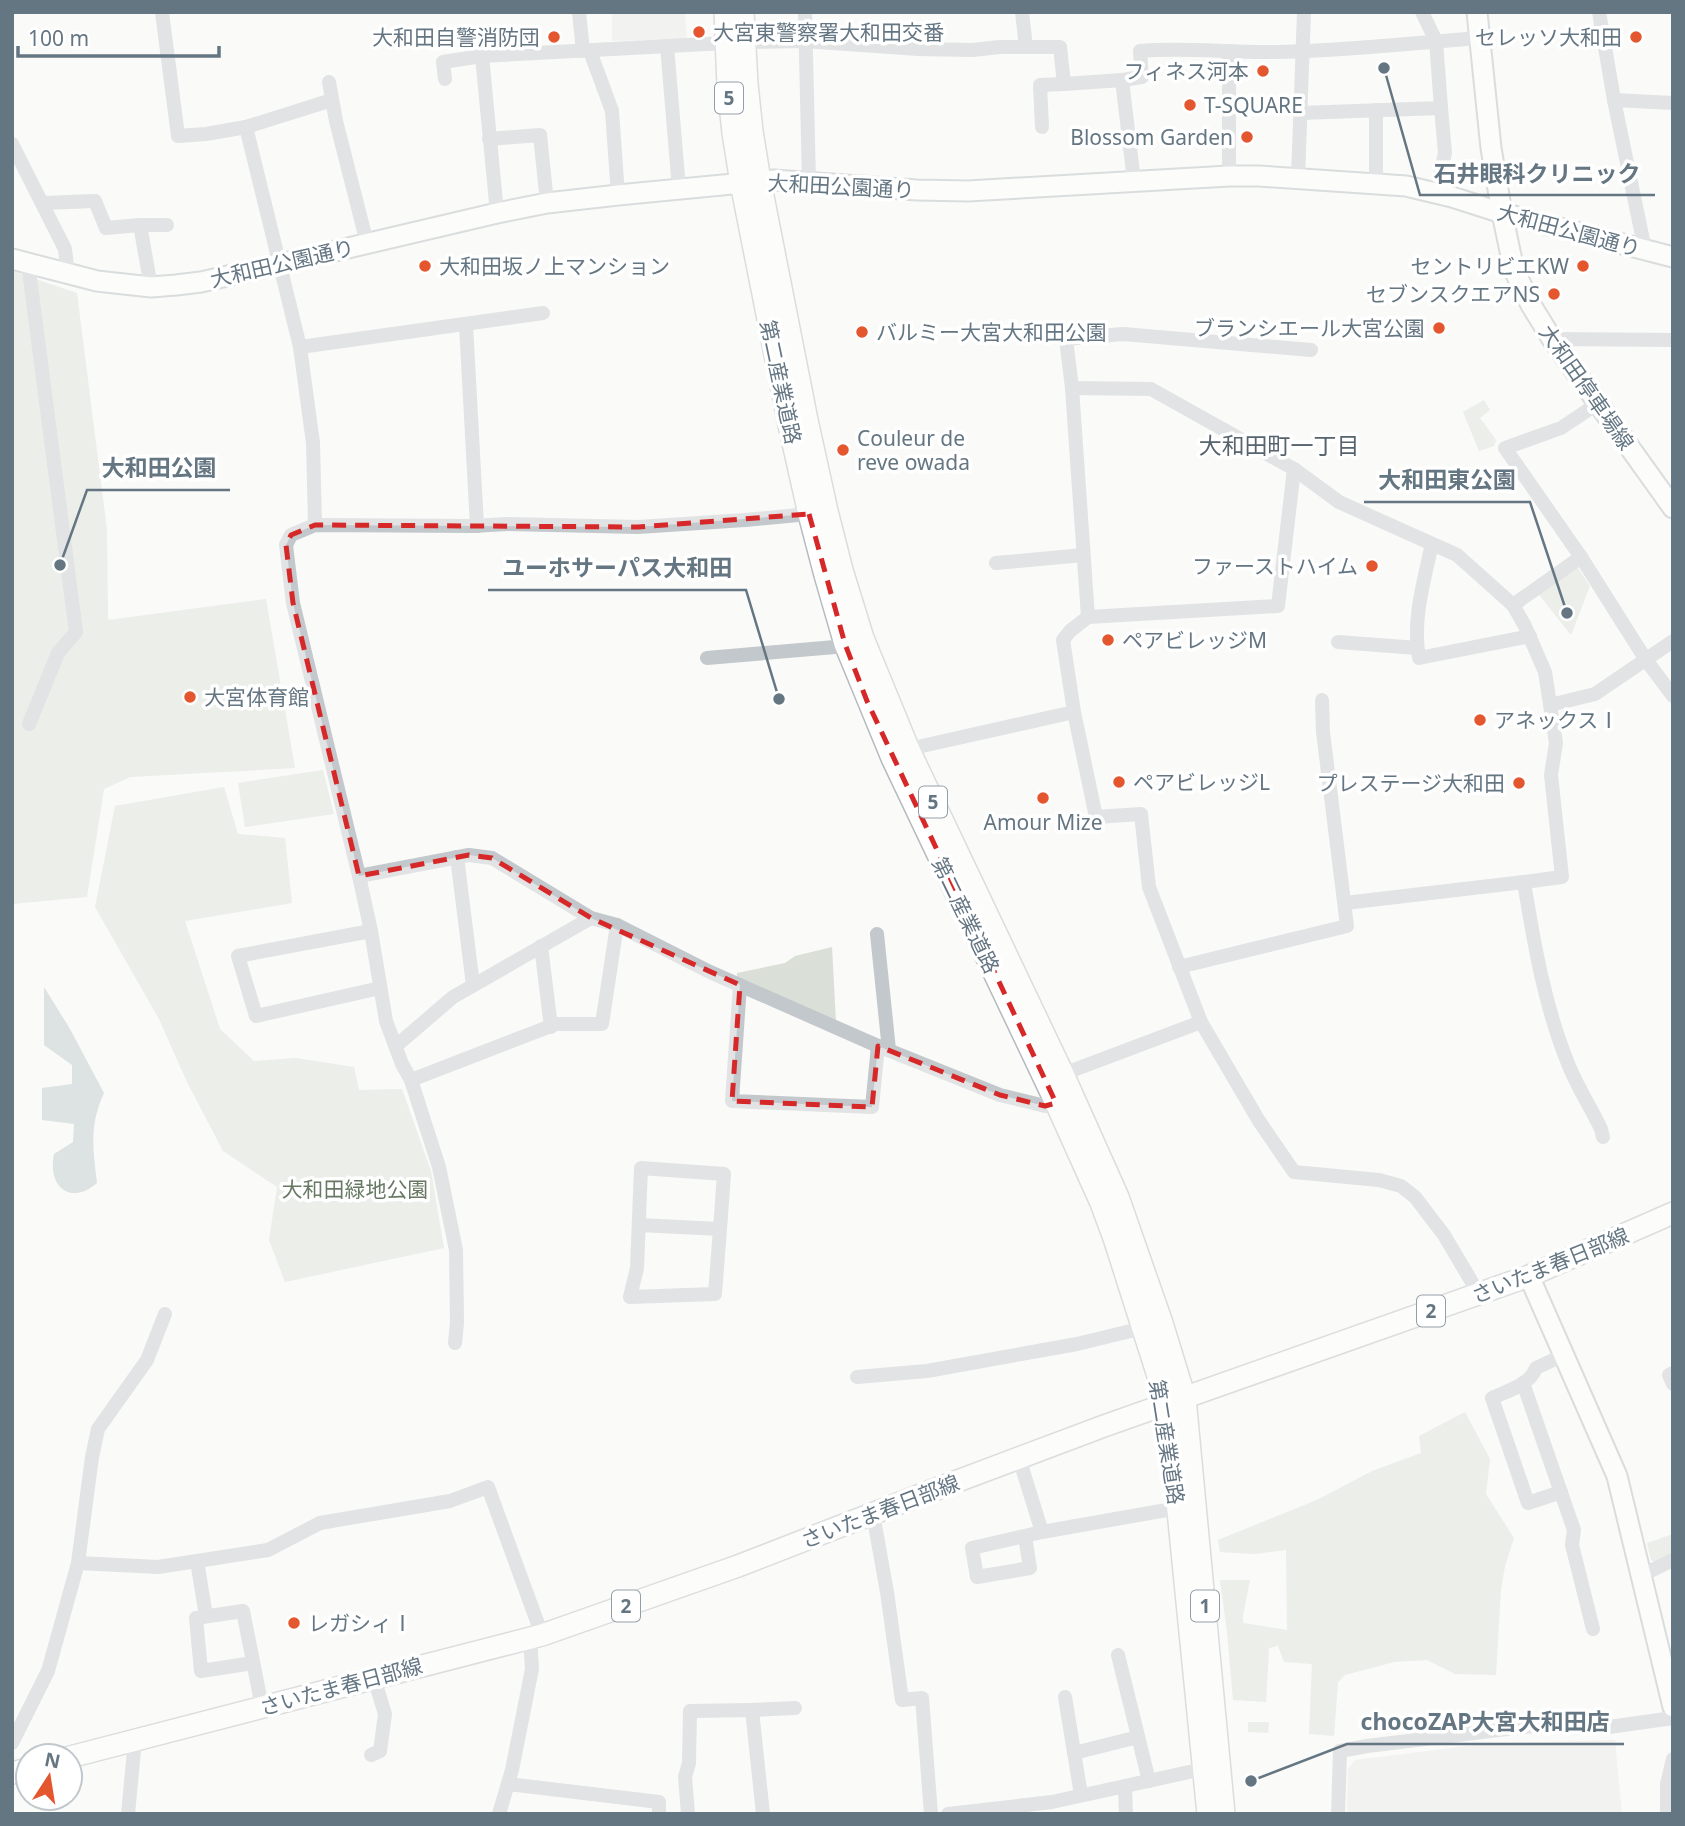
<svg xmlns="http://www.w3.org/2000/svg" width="1685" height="1826" font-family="'Noto Sans','Noto Sans JP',sans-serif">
<rect width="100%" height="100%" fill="#fafaf8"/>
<g fill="#e8e9e9">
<path d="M 612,12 L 685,12 L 687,39 L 612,41 Z"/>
<path d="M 1615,1740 L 1622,1814 L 1347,1814 L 1348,1769 L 1355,1760 L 1483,1744 Z"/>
</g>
<g fill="#dadfd7">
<path d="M 12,271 L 77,293 L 107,530 L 108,620 L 266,599 L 295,768 L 130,777 L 104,789 L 87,897 L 12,904 Z"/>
<path d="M 1484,400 L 1490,410 L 1480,418 L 1496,440 L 1494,446 L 1479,451 L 1463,412 Z"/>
<path d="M 1576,565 L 1590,586 L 1571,635 L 1537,592 Z"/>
<path d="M 323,770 L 334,814 L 245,827 L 238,783 Z"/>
<path d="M 224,787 L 238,834 L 285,838 L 292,903 L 185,921 L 220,1029 L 254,1061 L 296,1058 L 354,1067 L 359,1090 L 402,1089 L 431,1171 L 444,1248 L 285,1282 L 269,1240 L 277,1187 L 223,1151 L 187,1082 L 159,1019 L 95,907 L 115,806 Z"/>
<path d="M 832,947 L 836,1022 L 737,979 L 737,973 L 785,963 L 795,956 Z"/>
<path d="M 1465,1412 L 1490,1459 L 1486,1494 L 1514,1538 L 1505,1566 L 1501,1589 L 1496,1675 L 1455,1674 L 1427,1660 L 1394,1662 L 1345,1675 L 1338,1682 L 1334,1736 L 1309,1734 L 1312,1664 L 1284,1662 L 1278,1646 L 1269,1648 L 1266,1702 L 1233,1700 L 1227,1632 L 1220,1580 L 1250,1580 L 1243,1615 L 1243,1623 L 1287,1630 L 1286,1550 L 1254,1554 L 1220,1552 L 1218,1540 L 1319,1499 L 1372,1471 L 1421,1453 L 1419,1436 Z"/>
<path d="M 1673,1534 L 1673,1553 L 1655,1562 L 1651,1560 L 1647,1543 Z"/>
<path d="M 1248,1722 L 1269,1722 L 1268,1733 L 1248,1732 Z"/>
</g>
<path fill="#bbc7cb" d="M 44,987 L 70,1029 L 104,1093 C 89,1126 93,1148 97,1183 C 71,1206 47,1187 54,1154 L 73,1142 L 74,1124 L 42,1120 L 42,1088 L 72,1084 L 72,1065 L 44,1045 Z"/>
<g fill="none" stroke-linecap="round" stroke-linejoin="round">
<defs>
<g id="secondary">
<path d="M 1477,12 L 1491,148 L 1502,213 L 1514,270 L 1531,305 L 1552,339 L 1673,508"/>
<path d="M 12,259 L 97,281 L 151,287 L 176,285 L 201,282 L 280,264 L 497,213 L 547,203 L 618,195 L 774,180 L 917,190 L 968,191 L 1229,176 L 1259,176 L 1406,186 L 1452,197 L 1502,213 L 1673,257"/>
<path d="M 1529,1276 L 1617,1476 L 1673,1707"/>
</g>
<g id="primary">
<path d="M 725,12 L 728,86 L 733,133 L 741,183 L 789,425 L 809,514 L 825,575 L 845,644 L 892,758 L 1056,1103 L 1101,1203 L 1114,1238 L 1159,1379 L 1170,1430 L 1208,1814"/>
<path d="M 743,12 L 747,84 L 752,131 L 760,181 L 807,420 L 827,511 L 842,570 L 863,638 L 909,750 L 1063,1074 L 1118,1197 L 1162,1323 L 1185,1398 L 1224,1814"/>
<path d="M 70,1757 L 542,1635 L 738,1566 L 931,1491 L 1104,1426 L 1529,1276 L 1673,1213"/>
<path d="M 12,1773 L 28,1769"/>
</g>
</defs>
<use href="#secondary" stroke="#b3babf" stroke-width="23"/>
<use href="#primary" stroke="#b5babe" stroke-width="24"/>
<g stroke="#c3c8cc" stroke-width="14">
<path d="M 162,12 L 178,136 L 206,134 L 246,127 L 300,347 L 313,443 L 315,525"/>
<path d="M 579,12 L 583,51"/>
<path d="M 805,12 L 809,182"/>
<path d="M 1022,12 L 1026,47"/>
<path d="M 1599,12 L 1614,100 L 1645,250"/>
<path d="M 745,42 L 804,41 L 918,49 L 972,50 L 1000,47 L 1060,47 L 1064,84 L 1122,80"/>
<path d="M 667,46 L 679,189"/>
<path d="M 590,51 L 612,111 L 618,195"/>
<path d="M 1229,52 L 1229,176"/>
<path d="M 482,56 L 497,213"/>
<path d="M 445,79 L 443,62 L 482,56 L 726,43"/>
<path d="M 329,82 L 336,121 L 367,243"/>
<path d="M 1614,100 L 1673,103"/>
<path d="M 1376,110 L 1376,183"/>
<path d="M 1300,113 L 1441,108 L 1436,41 L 1422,12"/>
<path d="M 246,127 L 332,100"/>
<path d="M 1042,127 L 1040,85 L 1064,84"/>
<path d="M 489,139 L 540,135 L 547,203"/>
<path d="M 12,144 L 65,249 L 68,275"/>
<path d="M 1298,178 L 1304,12"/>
<path d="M 1134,181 L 1122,80 L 1142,77 L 1140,51 C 1185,47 1229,53 1274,52 C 1342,51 1411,43 1479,38"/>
<path d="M 1436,193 L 1445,153 L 1441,108"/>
<path d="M 43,203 L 95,201 L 106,228 L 140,225 L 151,287"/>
<path d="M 140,225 L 167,225"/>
<path d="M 28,263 L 76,632 L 58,653 L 29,724"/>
<path d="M 466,325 L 477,526"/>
<path d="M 1552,339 L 1673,340"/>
<path d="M 300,347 L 543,313"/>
<path d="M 1072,388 L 1151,389 L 1294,469 L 1339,502 L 1457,555 L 1513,605 L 1525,626 L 1545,672 L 1556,743 L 1551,775 L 1562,877 L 1524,882 C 1534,944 1545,1008 1569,1066 C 1578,1088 1591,1108 1601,1129 L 1603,1137"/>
<path d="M 1597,404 L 1561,428 L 1505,448 L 1581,557 L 1646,660 L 1673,696"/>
<path d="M 1294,469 L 1278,606 L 1088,617 L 1070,631 L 1063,640 L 1074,712 L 1096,817 L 1141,814 L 1149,887 L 1201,1022 L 1259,1121 L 1294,1172 L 1379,1180 L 1401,1186 L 1415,1197 L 1444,1235 L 1479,1294"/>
<path d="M 1432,544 C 1424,581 1412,620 1419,658 L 1530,636"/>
<path d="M 996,563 L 1083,555"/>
<path d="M 1513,605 L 1581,557"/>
<path d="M 1088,617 L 1072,388 L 1066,339 L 1123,334 L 1311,350"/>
<path d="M 1338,642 L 1417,648"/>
<path d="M 707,658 L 835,647 L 845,644"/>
<path d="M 1550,705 L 1595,694 L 1673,641"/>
<path d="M 902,753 L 922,746 L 1074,712"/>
<path d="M 457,857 L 473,985"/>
<path d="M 359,876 L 469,855 L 492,858 L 591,918 L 617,925 L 710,972 L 878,1046 L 1000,1095 L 1045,1106 L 1056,1103"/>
<path d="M 1345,903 L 1524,882"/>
<path d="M 371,931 L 238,956 L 256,1016 L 380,988"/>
<path d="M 877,934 L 889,1050"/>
<path d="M 541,946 L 551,1027"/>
<path d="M 1179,967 L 1347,926 L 1323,732 L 1322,700"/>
<path d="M 740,985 L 732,1101 L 872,1107 L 878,1046"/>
<path d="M 396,1046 L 453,997 L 591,918"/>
<path d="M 411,1080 L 556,1024 L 602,1024 L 617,925"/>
<path d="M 1057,1081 L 1063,1074 L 1201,1022"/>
<path d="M 639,1225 L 720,1229 L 724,1174 L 641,1168 L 637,1268 L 630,1297 L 715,1294 L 720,1229"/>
<path d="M 455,1343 L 457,1323 L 456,1250 L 439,1167 L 411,1080 L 402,1064 L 386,1021 L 371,931 L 359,876 L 293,603 L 286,545 L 291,535 L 315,525 L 472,526 L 508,524 L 638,527 L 745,520 L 809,514"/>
<path d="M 1673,1373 L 1669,1375 L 1673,1384"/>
<path d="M 857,1377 L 927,1371 L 1077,1344 L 1143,1328"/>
<path d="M 1523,1383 L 1574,1530 L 1572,1545 L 1593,1629"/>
<path d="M 1019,1458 L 1042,1532 L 1178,1508"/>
<path d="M 1561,1492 L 1528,1503 L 1492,1398 C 1507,1391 1530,1385 1536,1368 L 1564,1355"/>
<path d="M 873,1514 L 887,1592 L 902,1700 L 922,1698 L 931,1814"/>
<path d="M 1025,1536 L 1030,1568 L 977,1577 L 972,1548 L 1042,1532"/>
<path d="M 197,1561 L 206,1616"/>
<path d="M 78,1563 L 158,1567 L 268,1550 L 320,1523 L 450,1501 L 488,1487 L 542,1635"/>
<path d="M 1642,1575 L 1673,1560"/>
<path d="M 1118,1655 L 1149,1781"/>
<path d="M 253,1663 L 201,1671 L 196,1618 L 243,1611 L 262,1707"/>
<path d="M 1065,1697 L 1081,1795"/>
<path d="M 752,1710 L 795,1708"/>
<path d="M 12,1743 L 48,1671 L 78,1563 L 92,1457 L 98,1429 L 147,1360 L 165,1314"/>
<path d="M 1074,1753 L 1138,1737"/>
<path d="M 371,1755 L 380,1751 L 385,1714 L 374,1678"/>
<path d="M 508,1784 L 659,1802 L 659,1814"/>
<path d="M 1125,1786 L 1126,1814"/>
<path d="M 128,1814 L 135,1740"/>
<path d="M 499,1814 L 512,1770 L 532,1669 L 530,1638"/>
<path d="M 688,1814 L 685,1777 L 689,1763 L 690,1711 L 752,1710 L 763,1814"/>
<path d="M 948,1814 L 1052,1802 L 1212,1767"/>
<path d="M 1338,1814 L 1340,1751 L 1367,1746 L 1531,1726 L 1602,1728 L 1673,1718"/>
<path d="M 1667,1814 L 1667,1784 L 1673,1759"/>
</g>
<use href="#secondary" stroke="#fff" stroke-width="19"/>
<use href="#primary" stroke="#fff" stroke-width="21"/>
</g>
<path d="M0 0H1685V1826H0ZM 809,514 L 845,644 L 867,701 L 1056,1103 L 1045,1106 L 1000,1095 L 878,1046 L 872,1107 L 732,1101 L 740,985 L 591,918 L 492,858 L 469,855 L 359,876 L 293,603 L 286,545 L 291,535 L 315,525 L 638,527 Z" fill="#fafaf8" fill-opacity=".55" fill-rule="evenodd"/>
<path fill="none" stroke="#d62828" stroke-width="5" stroke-dasharray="14 9" stroke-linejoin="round" d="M 809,514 L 845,644 L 867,701 L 1056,1103 L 1045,1106 L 1000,1095 L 878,1046 L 872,1107 L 732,1101 L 740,985 L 591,918 L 492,858 L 469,855 L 359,876 L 293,603 L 286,545 L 291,535 L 315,525 L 638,527 Z"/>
<g fill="#e4572e" stroke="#fff" stroke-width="2.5">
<circle cx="699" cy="32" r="7"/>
<circle cx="554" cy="37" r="7"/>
<circle cx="1636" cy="37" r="7"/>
<circle cx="1263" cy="71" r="7"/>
<circle cx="1190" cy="105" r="7"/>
<circle cx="1247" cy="137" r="7"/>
<circle cx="425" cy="266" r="7"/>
<circle cx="1583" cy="266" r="7"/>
<circle cx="1554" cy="294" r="7"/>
<circle cx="1439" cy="328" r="7"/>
<circle cx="862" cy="332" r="7"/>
<circle cx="843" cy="450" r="7"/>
<circle cx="1372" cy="566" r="7"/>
<circle cx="1108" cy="640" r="7"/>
<circle cx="190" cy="697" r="7"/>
<circle cx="1480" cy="720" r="7"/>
<circle cx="1119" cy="782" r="7"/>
<circle cx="1519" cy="783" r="7"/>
<circle cx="1043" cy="798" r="7"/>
<circle cx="294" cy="1623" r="7"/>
</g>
<g text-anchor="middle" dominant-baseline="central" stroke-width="7" stroke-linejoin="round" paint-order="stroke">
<g fill="#fff" stroke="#939fa8" stroke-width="2">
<rect x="715" y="82.5" width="28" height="31" rx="5"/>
<rect x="919" y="786.5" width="28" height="31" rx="5"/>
<rect x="1417" y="1295.5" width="28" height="31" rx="5"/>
<rect x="612" y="1590.5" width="28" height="31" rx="5"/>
<rect x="1191" y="1590.5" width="28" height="31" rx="5"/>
</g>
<g font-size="19" font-weight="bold" fill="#657683">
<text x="729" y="98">5</text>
<text x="933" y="802">5</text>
<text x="1431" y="1311">2</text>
<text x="626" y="1606">2</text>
<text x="1205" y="1606">1</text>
</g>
<g font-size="21" fill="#657683" stroke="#fff" text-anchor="start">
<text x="713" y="32">大宮東警察署大和田交番</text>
<text x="540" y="37" text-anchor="end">大和田自警消防団</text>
<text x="1622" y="37" text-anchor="end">セレッソ大和田</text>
<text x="1249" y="71" text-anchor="end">フィネス河本</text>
<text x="1204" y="105">T-SQUARE</text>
<text x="1233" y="137" text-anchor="end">Blossom Garden</text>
<text x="439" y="266">大和田坂ノ上マンション</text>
<text x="1569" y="266" text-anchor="end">セントリビエKW</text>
<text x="1540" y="294" text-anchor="end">セブンスクエアNS</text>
<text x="1425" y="328" text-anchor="end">ブランシエール大宮公園</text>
<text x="876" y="332">バルミー大宮大和田公園</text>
<text x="857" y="438">Couleur de<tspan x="857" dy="24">reve owada</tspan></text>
<text x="1358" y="566" text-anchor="end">ファーストハイム</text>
<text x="1122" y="640">ペアビレッジM</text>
<text x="204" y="697">大宮体育館</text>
<text x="1494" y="720">アネックスⅠ</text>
<text x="1133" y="782">ペアビレッジL</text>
<text x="1505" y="783" text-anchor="end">プレステージ大和田</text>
<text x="1043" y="822" text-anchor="middle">Amour Mize</text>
<text x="308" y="1623">レガシィⅠ</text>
</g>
<g font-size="21" fill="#657683" stroke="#fff">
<text transform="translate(841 186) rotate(3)">大和田公園通り</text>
<text transform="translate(1569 230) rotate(15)">大和田公園通り</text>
<text transform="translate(282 263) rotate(-13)">大和田公園通り</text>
<text transform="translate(781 382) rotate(78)">第二産業道路</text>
<text transform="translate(1587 387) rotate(55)">大和田停車場線</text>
<text transform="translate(966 915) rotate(64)">第二産業道路</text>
<text transform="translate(1550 1265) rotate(-22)">さいたま春日部線</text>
<text transform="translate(1167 1442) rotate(81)">第二産業道路</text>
<text transform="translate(880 1511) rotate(-21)">さいたま春日部線</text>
<text transform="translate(341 1686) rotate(-15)">さいたま春日部線</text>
</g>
<g font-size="21" fill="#687a64" stroke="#fff">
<text x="355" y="1189">大和田緑地公園</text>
</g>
<g font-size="23" fill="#57646e" stroke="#fff">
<text x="1279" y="445">大和田町一丁目</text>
</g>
</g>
<path fill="none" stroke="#657683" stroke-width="2.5" d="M1384 68L1420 195H1655M60 565L87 490H230M1567 613L1530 502H1364M779 699L746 590H488M1251 1781L1347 1744H1624"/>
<g fill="#657683" stroke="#fff" stroke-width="2.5">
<circle cx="1384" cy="68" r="7"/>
<circle cx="60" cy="565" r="7"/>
<circle cx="1567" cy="613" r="7"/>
<circle cx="779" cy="699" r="7"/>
<circle cx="1251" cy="1781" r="7"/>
</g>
<g font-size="23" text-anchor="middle" font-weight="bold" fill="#657683" stroke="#fff" stroke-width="7" stroke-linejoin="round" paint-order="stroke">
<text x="1537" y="182">石井眼科クリニック</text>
<text x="159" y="476">大和田公園</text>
<text x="1447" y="488">大和田東公園</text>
<text x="617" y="576">ユーホサーパス大和田</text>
<text x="1485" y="1730">chocoZAP大宮大和田店</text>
</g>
<rect width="1685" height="1826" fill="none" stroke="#657683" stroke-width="28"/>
<g transform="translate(49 1777) rotate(12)"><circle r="33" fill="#ffffff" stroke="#c1c8cd" stroke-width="2"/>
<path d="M0-5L12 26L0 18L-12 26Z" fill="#e4572e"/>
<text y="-10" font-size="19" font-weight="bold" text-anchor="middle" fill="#657683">N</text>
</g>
<path d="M18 46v10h201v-10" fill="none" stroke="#657683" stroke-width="3.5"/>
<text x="28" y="46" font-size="21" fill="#657683" stroke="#ffffff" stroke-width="5" paint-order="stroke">100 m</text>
</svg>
